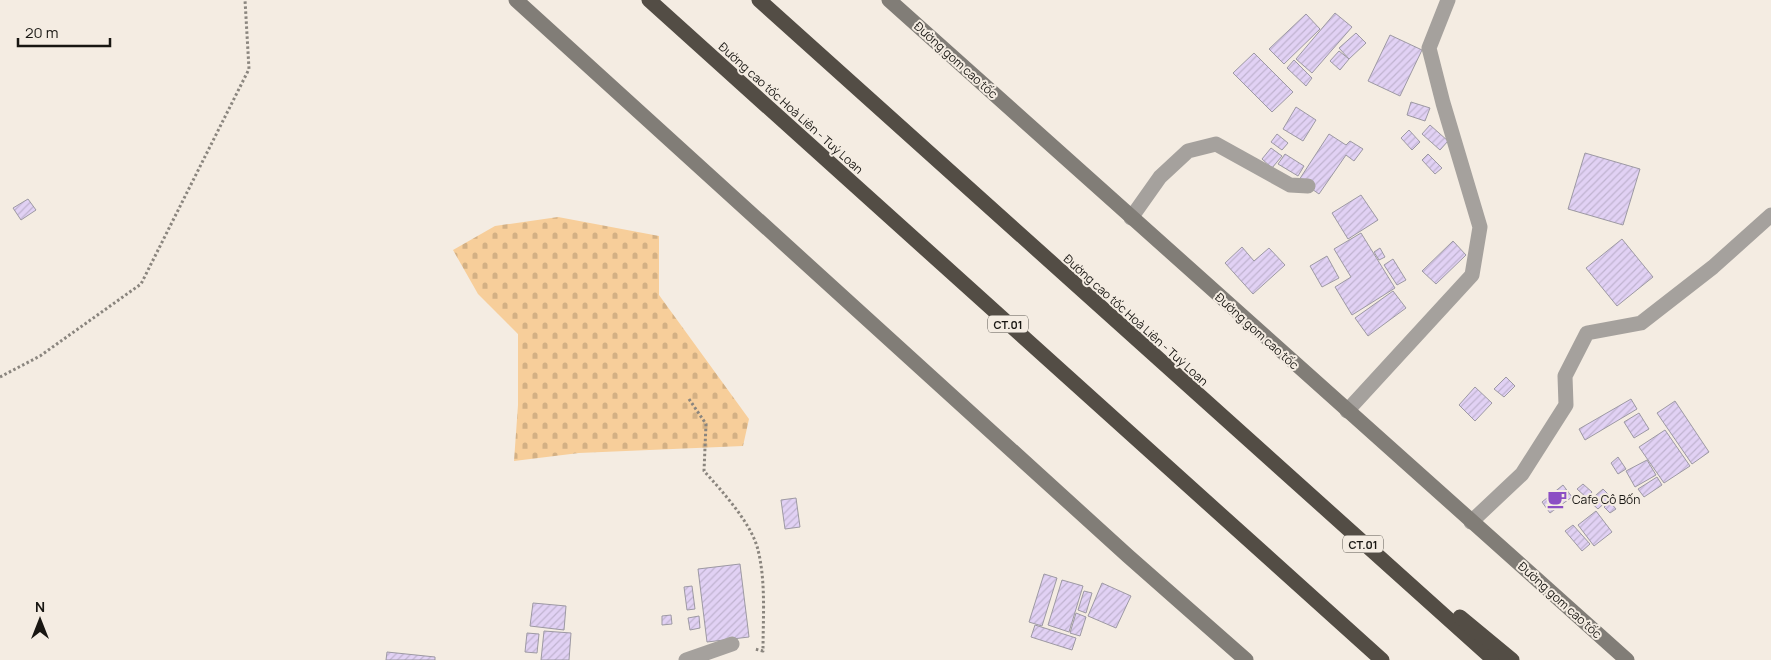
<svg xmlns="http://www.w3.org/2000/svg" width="1771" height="660" font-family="Manrope,sans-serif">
<defs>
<pattern id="cemetery-stones" width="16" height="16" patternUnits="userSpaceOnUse" patternTransform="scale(1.25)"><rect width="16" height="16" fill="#f7ce9a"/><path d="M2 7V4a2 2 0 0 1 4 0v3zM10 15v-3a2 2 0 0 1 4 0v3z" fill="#d3b084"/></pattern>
<pattern id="building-hatch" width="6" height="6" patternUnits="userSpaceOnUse" patternTransform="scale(1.25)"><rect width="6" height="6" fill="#e1d1f4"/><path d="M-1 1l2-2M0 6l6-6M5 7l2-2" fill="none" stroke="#c0b3d0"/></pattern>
</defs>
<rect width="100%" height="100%" fill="#f4ece2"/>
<path fill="url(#cemetery-stones)" d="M 558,217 L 659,236 L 659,295 L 749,419 L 743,446 L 579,453 L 514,461 L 518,405 L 518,334 L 478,294 L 453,250 L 495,226 Z"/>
<g fill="url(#building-hatch)" stroke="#9d99a3">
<path d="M 1335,13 L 1352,27 L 1312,73 L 1296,59 Z"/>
<path d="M 1306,14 L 1320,29 L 1284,64 L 1269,49 Z"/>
<path d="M 1356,33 L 1366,43 L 1349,59 L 1339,48 Z"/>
<path d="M 1390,35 L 1422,50 L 1400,96 L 1368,81 Z"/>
<path d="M 1339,51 L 1349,59 L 1340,70 L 1330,61 Z"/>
<path d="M 1254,53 L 1293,92 L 1272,112 L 1233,73 Z"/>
<path d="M 1294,60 L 1312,78 L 1306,86 L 1287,68 Z"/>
<path d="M 1411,102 L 1430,108 L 1425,121 L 1407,115 Z"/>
<path d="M 1296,107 L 1316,120 L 1303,141 L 1283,129 Z"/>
<path d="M 1430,125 L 1448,141 L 1440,150 L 1422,134 Z"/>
<path d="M 1409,130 L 1420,142 L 1412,150 L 1401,138 Z"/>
<path d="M 1277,134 L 1288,143 L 1282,150 L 1271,142 Z"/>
<path d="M 1329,134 L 1346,145 L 1350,141 L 1363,149 L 1354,161 L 1346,155 L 1319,194 L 1299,180 Z"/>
<path d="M 1271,148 L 1282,156 L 1272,168 L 1262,159 Z"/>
<path d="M 1585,153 L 1640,169 L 1623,225 L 1568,209 Z"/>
<path d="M 1285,154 L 1304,166 L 1298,176 L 1278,164 Z"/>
<path d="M 1428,154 L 1442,168 L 1435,174 L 1422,160 Z"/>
<path d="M 1361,195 L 1378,220 L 1348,239 L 1332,213 Z"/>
<path d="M 28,199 L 36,210 L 21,220 L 13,208 Z"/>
<path d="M 1361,233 L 1395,288 L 1352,315 L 1335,287 L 1351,277 L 1334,249 Z"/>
<path d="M 1622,239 L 1653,277 L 1617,306 L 1586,268 Z"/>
<path d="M 1453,241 L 1466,255 L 1436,284 L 1422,271 Z"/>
<path d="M 1242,247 L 1254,261 L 1269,248 L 1285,265 L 1253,294 L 1225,263 Z"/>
<path d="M 1380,248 L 1385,257 L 1379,260 L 1374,252 Z"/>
<path d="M 1327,256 L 1339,278 L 1322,287 L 1310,266 Z"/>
<path d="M 1393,259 L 1406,280 L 1397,285 L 1384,265 Z"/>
<path d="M 1393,291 L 1406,308 L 1368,336 L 1355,318 Z"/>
<path d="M 1506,377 L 1515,386 L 1504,397 L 1494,389 Z"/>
<path d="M 1475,387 L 1492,403 L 1475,421 L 1459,405 Z"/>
<path d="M 1631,399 L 1637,409 L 1585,440 L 1579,429 Z"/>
<path d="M 1675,401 L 1709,452 L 1692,464 L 1657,413 Z"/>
<path d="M 1639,413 L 1649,429 L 1634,438 L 1624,422 Z"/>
<path d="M 1665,430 L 1690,466 L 1664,483 L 1639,447 Z"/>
<path d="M 1618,457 L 1626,469 L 1618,474 L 1611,463 Z"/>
<path d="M 1647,460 L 1656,475 L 1635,487 L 1626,471 Z"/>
<path d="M 1657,477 L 1662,485 L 1644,497 L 1638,489 Z"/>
<path d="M 1583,484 L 1592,492 L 1587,498 L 1577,489 Z"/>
<path d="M 1563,485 L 1572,497 L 1550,513 L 1542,502 Z"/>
<path d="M 1603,489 L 1611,497 L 1598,509 L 1589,501 Z"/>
<path d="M 796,498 L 800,527 L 785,529 L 781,500 Z"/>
<path d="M 1610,502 L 1616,509 L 1610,513 L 1604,507 Z"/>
<path d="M 1596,511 L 1612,532 L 1594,546 L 1578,525 Z"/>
<path d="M 1573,525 L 1590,544 L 1582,551 L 1565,531 Z"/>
<path d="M 740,564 L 749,637 L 707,642 L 698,569 Z"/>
<path d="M 1044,574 L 1057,578 L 1042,626 L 1029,622 Z"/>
<path d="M 1062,580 L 1083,586 L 1069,632 L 1048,625 Z"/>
<path d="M 1102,583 L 1131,596 L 1116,628 L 1088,616 Z"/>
<path d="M 692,586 L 695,609 L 687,610 L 684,587 Z"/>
<path d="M 1084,591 L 1092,593 L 1086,613 L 1078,610 Z"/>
<path d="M 533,603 L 566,606 L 564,630 L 530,626 Z"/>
<path d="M 1076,613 L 1086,617 L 1080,636 L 1070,633 Z"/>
<path d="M 671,615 L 672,624 L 662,625 L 662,616 Z"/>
<path d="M 699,616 L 700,628 L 690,630 L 688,618 Z"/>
<path d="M 1035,625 L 1076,638 L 1072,650 L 1031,637 Z"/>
<path d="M 544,631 L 571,633 L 569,660 L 541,660 Z"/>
<path d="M 527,633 L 539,634 L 537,653 L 525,652 Z"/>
<path d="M 387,652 L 435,657 L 435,660 L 386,660 Z"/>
</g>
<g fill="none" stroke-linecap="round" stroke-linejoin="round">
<g stroke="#8a857e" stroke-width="3" stroke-dasharray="2.5 2.5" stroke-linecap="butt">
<path d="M 0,377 L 40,356 L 141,284 L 249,69 L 245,0"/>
<path d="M 689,399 L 706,424 L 704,471 C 722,491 752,524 758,550 C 766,582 763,618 763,651 L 755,649"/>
</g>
<g stroke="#a5a19d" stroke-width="15">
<path d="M 1131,218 L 1160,177 L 1188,151 L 1216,144 L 1290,185 L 1308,186"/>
<path d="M 1347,411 L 1472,275 L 1480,227 L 1443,103 L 1429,48 L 1448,0"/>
</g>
<g stroke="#a5a19d" stroke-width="15">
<path d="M 1471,522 L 1522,474 L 1566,405 L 1565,376 L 1587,333 L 1641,323 L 1713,267 L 1771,215"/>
<path d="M 686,660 L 732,644"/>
</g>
<g stroke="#817d77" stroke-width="15">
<path d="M 516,0 L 1128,556 L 1246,660"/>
<path d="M 889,0 L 1627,660"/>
</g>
<g stroke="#534d45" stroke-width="15">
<path d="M 649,0 L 1382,660"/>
<path d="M 759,0 L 1494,660"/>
<path d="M 1460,617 L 1512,660"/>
</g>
</g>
<defs>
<symbol id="cafe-bare" viewBox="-9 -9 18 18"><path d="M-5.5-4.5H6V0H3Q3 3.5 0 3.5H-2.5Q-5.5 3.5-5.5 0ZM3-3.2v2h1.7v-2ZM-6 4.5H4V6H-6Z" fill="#8c4ec4" stroke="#f4ece2" stroke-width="2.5" paint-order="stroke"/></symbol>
</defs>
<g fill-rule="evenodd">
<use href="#cafe-bare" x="1543" y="485" width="28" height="28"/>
</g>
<g text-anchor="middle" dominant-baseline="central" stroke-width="4" stroke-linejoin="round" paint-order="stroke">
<g fill="#f4ece2" stroke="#5a5650" stroke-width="1">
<rect x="988" y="315.5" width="40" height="17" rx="4"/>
<rect x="1343" y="535.5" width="40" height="17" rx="4"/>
</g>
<g font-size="11" font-weight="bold" fill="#181612">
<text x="1008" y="324">CT.01</text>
<text x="1363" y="544">CT.01</text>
</g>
<g font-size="12" fill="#181612" stroke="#f4ece2">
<text transform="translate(956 60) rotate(42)">Đường gom cao tốc</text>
<text transform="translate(791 108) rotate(42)">Đường cao tốc Hoà Liên - Tuý Loan</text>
<text transform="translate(1136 320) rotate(42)">Đường cao tốc Hoà Liên - Tuý Loan</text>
<text transform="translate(1257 331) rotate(42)">Đường gom cao tốc</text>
<text transform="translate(1560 600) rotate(42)">Đường gom cao tốc</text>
</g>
<g font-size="12" fill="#181612" stroke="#f4ece2" text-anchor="start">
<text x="1572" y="499">Cafe Cô Bốn</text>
</g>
</g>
<g transform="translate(40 620)" stroke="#f4ece2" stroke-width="4" paint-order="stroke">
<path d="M0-4L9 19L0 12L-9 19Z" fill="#181612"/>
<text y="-8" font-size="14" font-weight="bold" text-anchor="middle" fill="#181612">N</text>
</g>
<path d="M18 38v8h92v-8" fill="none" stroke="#181612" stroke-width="2.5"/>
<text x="25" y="38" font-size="15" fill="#181612" stroke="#f4ece2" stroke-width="4" paint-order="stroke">20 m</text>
</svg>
